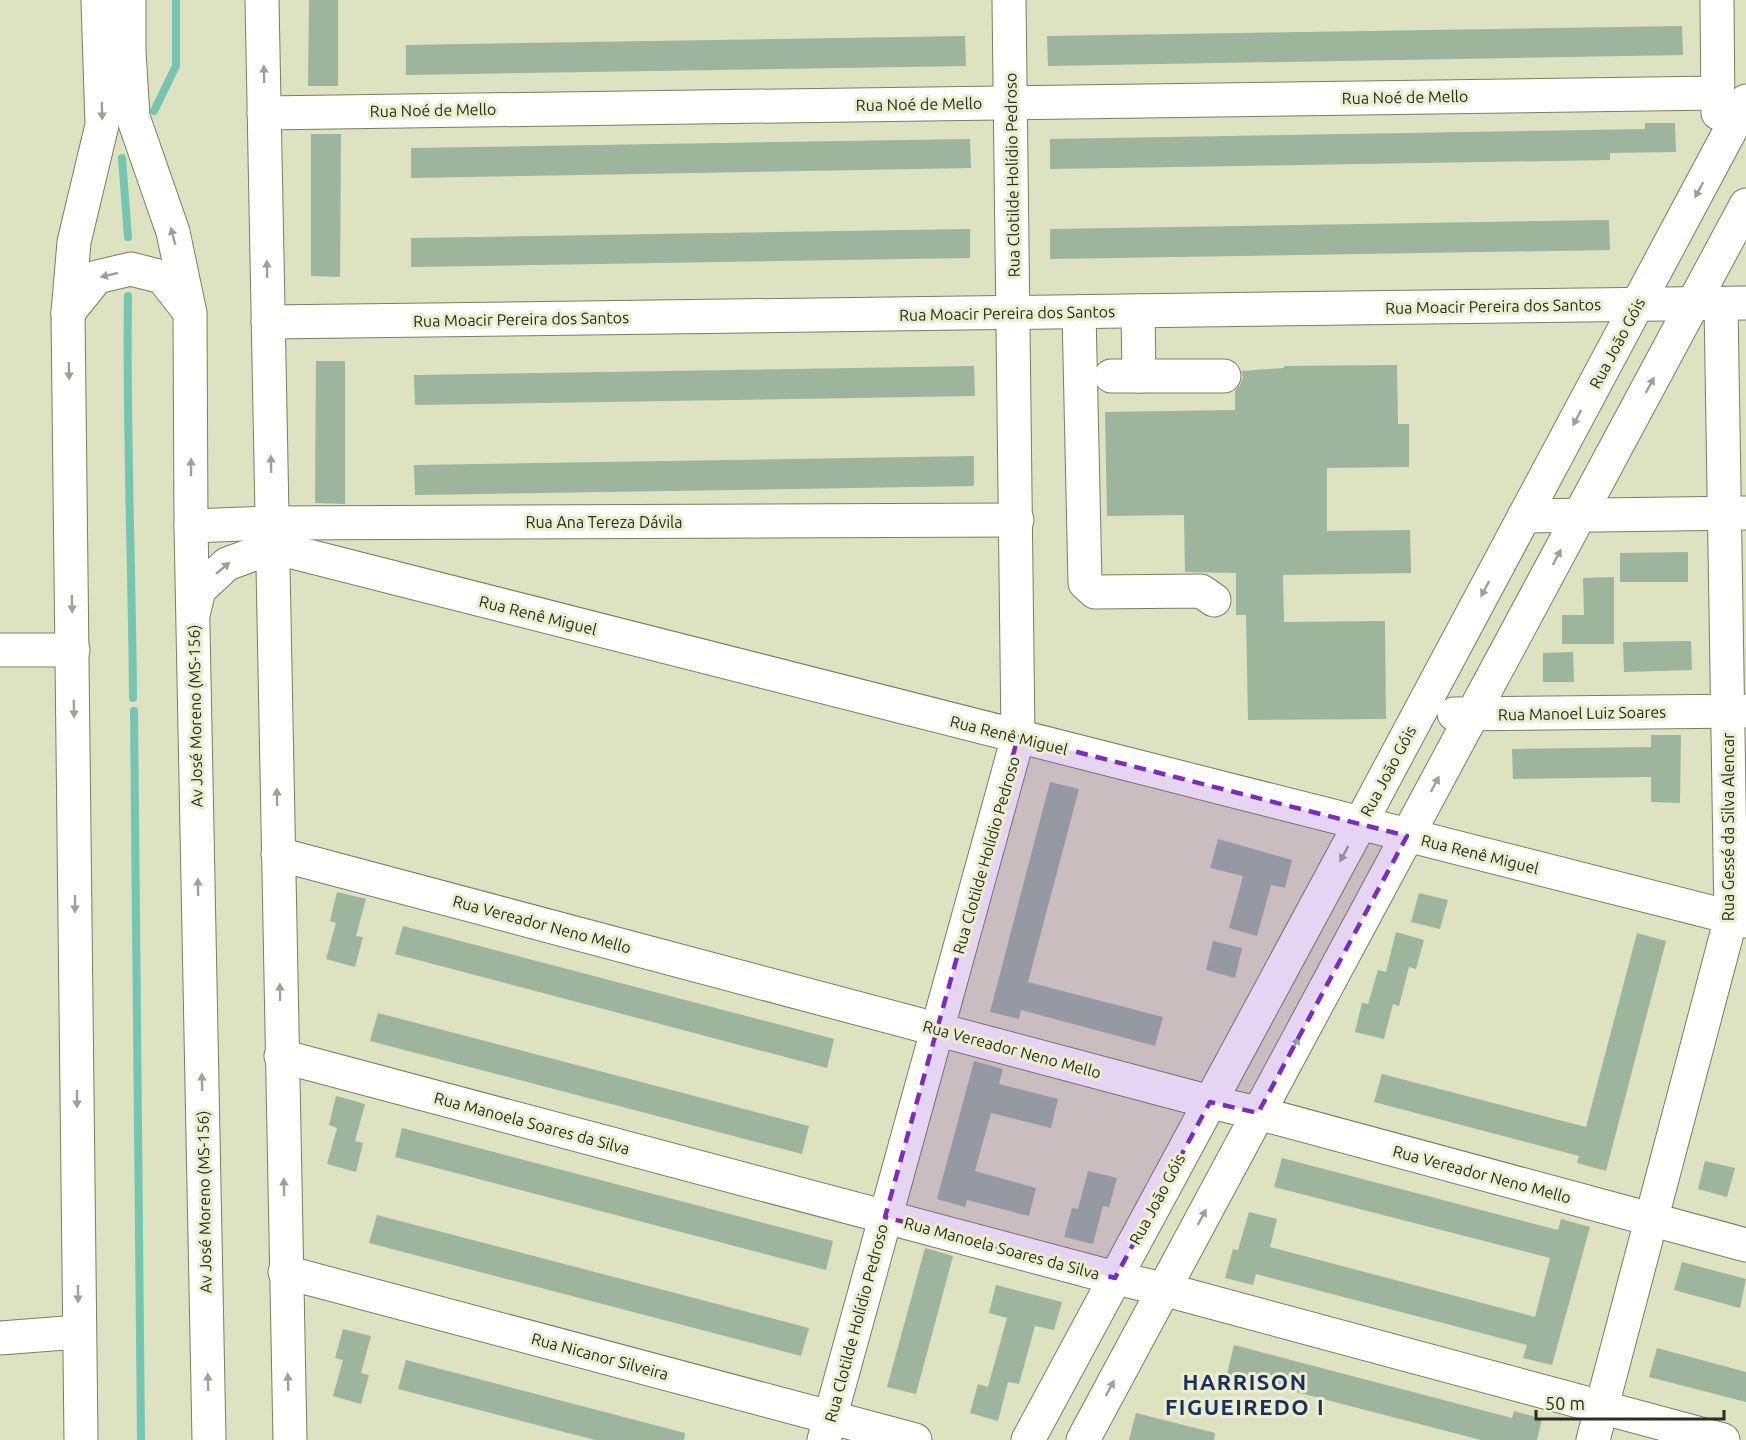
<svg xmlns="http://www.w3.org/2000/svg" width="1746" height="1440" font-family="Ubuntu,sans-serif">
<rect width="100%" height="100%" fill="#dde2c1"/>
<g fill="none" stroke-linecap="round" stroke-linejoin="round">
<g stroke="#75c5b0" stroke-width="8">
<path d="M 154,111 L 176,66 L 176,0"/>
<path d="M 122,158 L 128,237"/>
<path d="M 128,296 C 126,430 132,564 133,698"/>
<path d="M 134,711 L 141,1440"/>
</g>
</g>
<g fill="#9cb59c">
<path d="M 309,0 L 338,0 L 338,86 L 308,86 Z"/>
<path d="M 1682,26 L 1683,55 L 1048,66 L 1047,36 Z"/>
<path d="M 965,36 L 966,66 L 406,75 L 406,45 Z"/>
<path d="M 1645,123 L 1675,123 L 1676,152 L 1610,153 L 1610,160 L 1050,169 L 1050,139 L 1590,130 L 1645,129 Z"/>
<path d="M 311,134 L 341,134 L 340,277 L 311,276 Z"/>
<path d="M 970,139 L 971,168 L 411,178 L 411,148 Z"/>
<path d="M 1609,220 L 1610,250 L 1050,259 L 1050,229 Z"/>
<path d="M 970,229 L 970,258 L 411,267 L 411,238 Z"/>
<path d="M 316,361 L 345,361 L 345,504 L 315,503 Z"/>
<path d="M 1397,365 L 1398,424 L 1409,424 L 1409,467 L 1327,468 L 1327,531 L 1410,530 L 1411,573 L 1283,575 L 1284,622 L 1385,621 L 1386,719 L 1248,720 L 1246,615 L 1236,615 L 1236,573 L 1185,572 L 1184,515 L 1107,516 L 1105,412 L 1235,410 L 1235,391 L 1240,385 L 1243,377 L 1242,371 L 1284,368 L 1284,366 Z"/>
<path d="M 974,366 L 975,396 L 415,405 L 414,375 Z"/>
<path d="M 974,456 L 974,486 L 415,495 L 414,465 Z"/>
<path d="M 1688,552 L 1688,582 L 1620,582 L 1620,553 Z"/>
<path d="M 1614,577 L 1614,644 L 1562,644 L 1562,615 L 1584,615 L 1583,578 Z"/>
<path d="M 1691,641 L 1692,670 L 1624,672 L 1623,642 Z"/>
<path d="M 1573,652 L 1574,682 L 1543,682 L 1543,653 Z"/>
<path d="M 1651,735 L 1681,735 L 1680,803 L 1651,802 L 1651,777 L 1513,779 L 1512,749 L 1651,747 Z"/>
<path d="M 1050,782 L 1079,789 L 1028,982 L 1163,1017 L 1155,1046 L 1021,1010 L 1019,1019 L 990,1012 Z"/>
<path d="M 1218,839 L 1292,860 L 1285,888 L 1271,885 L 1257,936 L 1229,928 L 1243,876 L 1210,868 Z"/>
<path d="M 337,892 L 366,899 L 356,936 L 363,937 L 355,967 L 326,959 L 336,923 L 330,921 Z"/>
<path d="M 1419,893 L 1448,900 L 1440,929 L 1411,922 Z"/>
<path d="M 403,926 L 834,1039 L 827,1068 L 395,954 Z"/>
<path d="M 1396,932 L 1424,940 L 1416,969 L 1409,967 L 1399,1006 L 1393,1004 L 1384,1039 L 1355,1032 L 1362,1003 L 1368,1004 L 1378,970 L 1386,972 Z"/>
<path d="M 1637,933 L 1666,941 L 1606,1171 L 1577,1163 L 1579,1156 L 1374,1102 L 1382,1074 L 1586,1127 Z"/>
<path d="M 1213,941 L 1242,948 L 1235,978 L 1206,970 Z"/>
<path d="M 378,1013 L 809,1126 L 802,1154 L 370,1041 Z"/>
<path d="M 974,1061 L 1003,1069 L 999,1084 L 1058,1099 L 1051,1128 L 991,1113 L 975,1171 L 1036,1188 L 1029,1216 L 967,1200 L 965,1207 L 937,1199 Z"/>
<path d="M 336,1096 L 365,1104 L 355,1141 L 363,1143 L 356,1172 L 327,1164 L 337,1128 L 329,1125 Z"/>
<path d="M 402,1128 L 833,1241 L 826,1270 L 395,1157 Z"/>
<path d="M 1282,1158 L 1558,1230 L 1561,1219 L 1590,1227 L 1552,1365 L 1523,1358 L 1527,1345 L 1256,1274 L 1253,1285 L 1225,1278 L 1233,1249 L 1238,1250 L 1249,1212 L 1277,1219 L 1270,1247 L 1535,1317 L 1550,1258 L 1274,1187 Z"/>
<path d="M 1705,1161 L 1735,1168 L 1727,1197 L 1698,1189 Z"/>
<path d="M 1088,1171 L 1117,1178 L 1109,1207 L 1103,1206 L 1093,1244 L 1064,1237 L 1072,1208 L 1078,1209 Z"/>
<path d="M 377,1215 L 809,1328 L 801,1356 L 369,1243 Z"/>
<path d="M 925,1248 L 953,1256 L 916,1394 L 887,1387 Z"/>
<path d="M 1682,1262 L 1746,1279 L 1740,1308 L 1674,1290 Z"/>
<path d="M 996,1285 L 1062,1302 L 1054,1330 L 1035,1326 L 1019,1384 L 1008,1382 L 998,1421 L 970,1413 L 978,1384 L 988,1387 L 1007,1318 L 989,1313 Z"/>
<path d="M 343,1329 L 371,1336 L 361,1373 L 369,1375 L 361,1404 L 333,1396 L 343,1360 L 335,1358 Z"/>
<path d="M 1234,1345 L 1512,1418 L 1514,1411 L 1542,1419 L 1537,1440 L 1481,1440 L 1227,1374 Z"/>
<path d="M 1657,1348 L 1746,1372 L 1746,1402 L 1649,1377 Z"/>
<path d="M 406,1360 L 685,1433 L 684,1440 L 595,1440 L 398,1389 Z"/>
<path d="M 1136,1413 L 1215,1433 L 1214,1440 L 1129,1440 Z"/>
</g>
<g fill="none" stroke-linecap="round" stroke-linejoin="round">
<defs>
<g id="minor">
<path d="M 262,0 L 290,1440"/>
<path d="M 1717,0 L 1718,113"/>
<path d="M 264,113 L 1718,93"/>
<path d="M 1138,311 L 1139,376 L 1224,376"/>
<path d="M 1079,312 L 1085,583 L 1095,592 L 1201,591 L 1214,600"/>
<path d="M 268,322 L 1746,303"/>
<path d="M 1111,376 L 1139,376"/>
<path d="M 1524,516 L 1746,513"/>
<path d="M 191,526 L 272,523 L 1017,520"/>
<path d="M 273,547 L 1746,921"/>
<path d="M 0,650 L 73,650"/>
<path d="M 1454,714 L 1746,711"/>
<path d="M 278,854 L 1210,1102 L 1258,1113 L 1746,1245"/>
<path d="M 281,1056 L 1115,1278 L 1163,1289 L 1723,1440"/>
<path d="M 285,1272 L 915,1440"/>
<path d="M 0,1338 L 78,1332"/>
<path d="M 824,1440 L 1018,737 L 1009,0"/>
<path d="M 1028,1440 L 1360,824 L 1746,101"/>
<path d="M 1083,1440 L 1746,205"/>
<path d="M 1593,1440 L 1731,918 L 1721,304"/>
</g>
<g id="major">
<path d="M 129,0 L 129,51 L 133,117 L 173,232 L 190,313 L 191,526 L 209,1440"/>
<path d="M 68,313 L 97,277 L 131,269 L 162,277 L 188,310"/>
<path d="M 194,611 L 199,590 L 227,564 L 273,547"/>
<path d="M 81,1440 L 68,313 L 74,242 L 102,125 L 98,0"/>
</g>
</defs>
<use href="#minor" stroke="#7a7f61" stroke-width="35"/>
<use href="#major" stroke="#7a7f61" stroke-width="35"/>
<use href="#minor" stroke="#fff" stroke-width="33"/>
<use href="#major" stroke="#fff" stroke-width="33"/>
</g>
<defs><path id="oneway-solid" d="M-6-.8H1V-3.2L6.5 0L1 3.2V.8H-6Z" transform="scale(1.5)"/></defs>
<g fill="#a0a09b">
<use href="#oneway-solid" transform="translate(264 74) rotate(-91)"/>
<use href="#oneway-solid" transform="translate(102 111) rotate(89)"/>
<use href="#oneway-solid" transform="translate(1699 190) rotate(118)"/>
<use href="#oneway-solid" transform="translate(173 236) rotate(-105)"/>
<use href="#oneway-solid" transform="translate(267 269) rotate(-91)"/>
<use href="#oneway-solid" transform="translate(109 275) rotate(167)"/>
<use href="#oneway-solid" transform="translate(69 371) rotate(89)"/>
<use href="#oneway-solid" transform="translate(1650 385) rotate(-62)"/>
<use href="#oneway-solid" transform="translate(1577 418) rotate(118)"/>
<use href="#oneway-solid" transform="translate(271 464) rotate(-91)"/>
<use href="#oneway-solid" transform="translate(191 467) rotate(-90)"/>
<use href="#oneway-solid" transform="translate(1557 557) rotate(-62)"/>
<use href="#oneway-solid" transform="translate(223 568) rotate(-40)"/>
<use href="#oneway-solid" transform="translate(1485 589) rotate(118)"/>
<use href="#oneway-solid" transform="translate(72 604) rotate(89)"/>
<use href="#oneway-solid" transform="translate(74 709) rotate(89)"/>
<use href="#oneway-solid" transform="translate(1435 784) rotate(-62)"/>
<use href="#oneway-solid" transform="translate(277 797) rotate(-91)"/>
<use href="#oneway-solid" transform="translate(1344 854) rotate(118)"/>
<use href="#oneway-solid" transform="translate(198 887) rotate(-91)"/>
<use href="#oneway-solid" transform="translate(75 904) rotate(90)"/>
<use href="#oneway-solid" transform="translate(280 992) rotate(-91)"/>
<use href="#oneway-solid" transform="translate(1295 1045) rotate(-62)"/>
<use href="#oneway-solid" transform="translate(202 1082) rotate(-91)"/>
<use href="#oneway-solid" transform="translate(77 1099) rotate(90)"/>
<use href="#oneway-solid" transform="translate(284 1187) rotate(-91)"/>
<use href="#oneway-solid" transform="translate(1202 1217) rotate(-62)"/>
<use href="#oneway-solid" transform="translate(78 1294) rotate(90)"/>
<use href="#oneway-solid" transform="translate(208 1382) rotate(-91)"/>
<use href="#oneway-solid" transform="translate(288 1382) rotate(-92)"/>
<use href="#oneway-solid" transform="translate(1110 1388) rotate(-62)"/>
</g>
<path fill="#7b2cbf" fill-opacity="0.2" stroke="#7b2cbf" stroke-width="4.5" stroke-dasharray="12 8" stroke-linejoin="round" d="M 1018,737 L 1407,836 L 1258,1113 L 1210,1102 L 1115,1278 L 885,1217 Z"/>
<g text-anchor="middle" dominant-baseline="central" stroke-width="6" stroke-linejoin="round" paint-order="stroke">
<g font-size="16" fill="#2b2d21" stroke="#eaefce">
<text transform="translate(1405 97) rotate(-1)">Rua Noé de Mello</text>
<text transform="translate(919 104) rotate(-1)">Rua Noé de Mello</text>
<text transform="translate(433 110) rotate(-1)">Rua Noé de Mello</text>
<text transform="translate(1012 175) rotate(-91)">Rua Clotilde Holídio Pedroso</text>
<text transform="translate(1493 306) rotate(-1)">Rua Moacir Pereira dos Santos</text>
<text transform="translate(1007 313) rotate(-1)">Rua Moacir Pereira dos Santos</text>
<text transform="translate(521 319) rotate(-1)">Rua Moacir Pereira dos Santos</text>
<text transform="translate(1617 343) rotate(-62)">Rua João Góis</text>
<text x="604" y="522">Rua Ana Tereza Dávila</text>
<text transform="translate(538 615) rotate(14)">Rua Renê Miguel</text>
<text transform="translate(1582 713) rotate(-1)">Rua Manoel Luiz Soares</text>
<text transform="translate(195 716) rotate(-91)">Av José Moreno (MS-156)</text>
<text transform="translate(1009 735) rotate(14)">Rua Renê Miguel</text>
<text transform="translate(1388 771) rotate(-62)">Rua João Góis</text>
<text transform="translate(1728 827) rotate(-90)">Rua Gessé da Silva Alencar</text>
<text transform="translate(1480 854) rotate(14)">Rua Renê Miguel</text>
<text transform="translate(986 855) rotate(-74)">Rua Clotilde Holídio Pedroso</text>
<text transform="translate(542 924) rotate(15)">Rua Vereador Neno Mello</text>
<text transform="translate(1012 1049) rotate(15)">Rua Vereador Neno Mello</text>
<text transform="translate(532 1123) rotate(15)">Rua Manoela Soares da Silva</text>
<text transform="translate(1482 1174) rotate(15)">Rua Vereador Neno Mello</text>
<text transform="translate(1157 1199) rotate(-62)">Rua João Góis</text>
<text transform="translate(204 1202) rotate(-91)">Av José Moreno (MS-156)</text>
<text transform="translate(1002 1248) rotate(15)">Rua Manoela Soares da Silva</text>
<text transform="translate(856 1323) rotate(-75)">Rua Clotilde Holídio Pedroso</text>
<text transform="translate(600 1356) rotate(15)">Rua Nicanor Silveira</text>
</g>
<g font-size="22" font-weight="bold" letter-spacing="1.5" fill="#1b2f66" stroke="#eaefce">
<text x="1245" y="1381">HARRISON<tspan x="1245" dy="25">FIGUEIREDO I</tspan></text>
</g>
</g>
<path d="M1536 1410v9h188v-9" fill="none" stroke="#2b2d21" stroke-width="3"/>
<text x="1545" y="1410" font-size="18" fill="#2b2d21" stroke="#eaefce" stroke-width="4.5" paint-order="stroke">50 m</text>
</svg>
